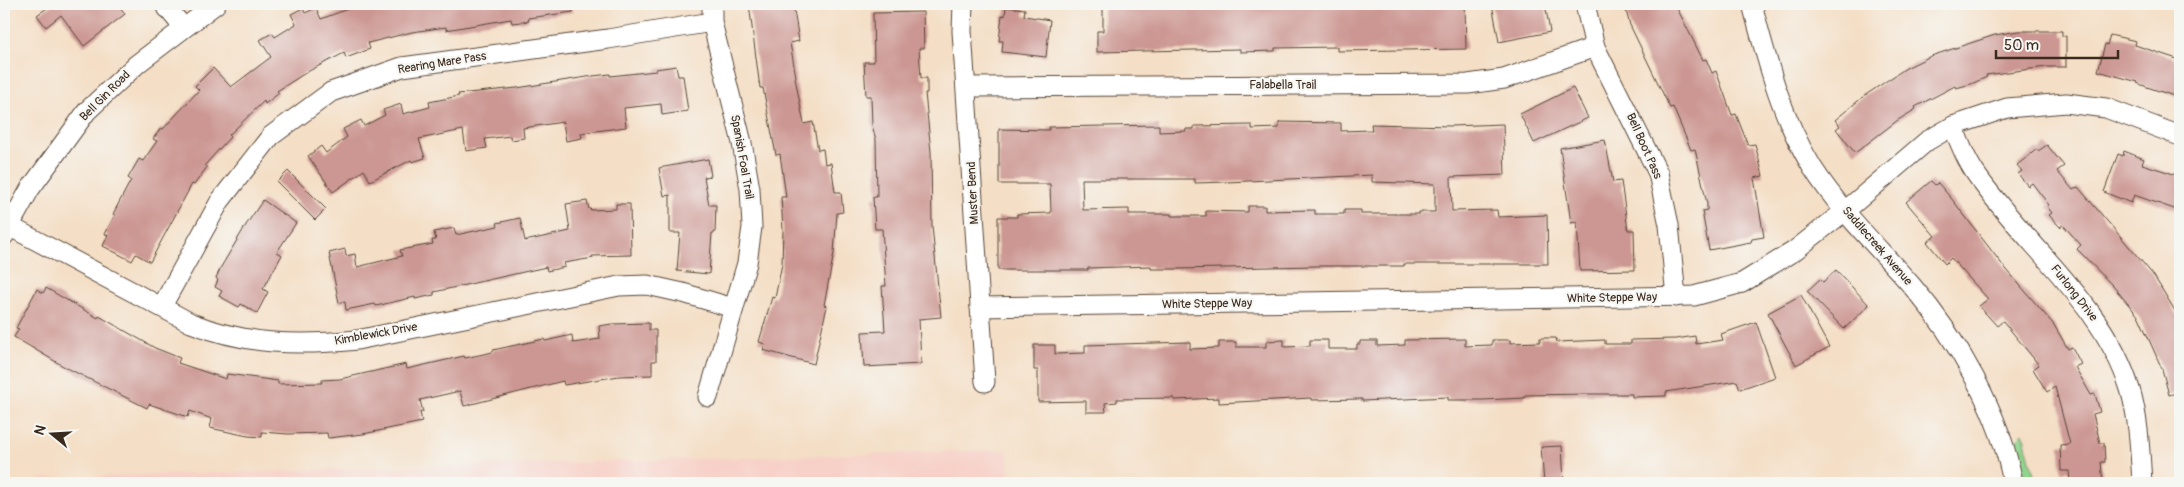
<svg xmlns="http://www.w3.org/2000/svg" width="2184" height="487" font-family="Pangolin,sans-serif">
<rect width="100%" height="100%" fill="#f6f6f2"/>
<filter id="ink" filterUnits="userSpaceOnUse"><feTurbulence type="fractalNoise" baseFrequency=".02" numOctaves="2"/><feDisplacementMap in="SourceGraphic" scale="10" xChannelSelector="R" yChannelSelector="G"/><feConvolveMatrix kernelMatrix="1 2 1 2 8 2 1 2 1" color-interpolation-filters="sRGB"/></filter>
<filter id="wash" filterUnits="userSpaceOnUse"><feTurbulence type="fractalNoise" baseFrequency=".0096" numOctaves="4" result="noise"/><feDisplacementMap in="SourceGraphic" scale="20" xChannelSelector="R" yChannelSelector="G"/><feGaussianBlur stdDeviation="1.12" result="paint"/><feColorMatrix in="noise" values="0 0 0 0 0 0 0 0 0 0 0 0 0 0 0 0 0 1.4 0 .05"/><feComposite in="paint" operator="in"/></filter>
<g filter="url(#wash)">
<rect width="100%" height="100%" fill="#f4dec5"/>
<path fill="#f7d1c8" d="M 1007,450 L 1010,483 L 42,483 L 42,478 Z"/>
<path fill="#90d58f" stroke="#668056" d="M 2023,433 L 2036,483 L 2026,483 L 2015,441 Z"/>
<g id="blocks">
<g fill="#cc9692" fill-rule="evenodd">
<path d="M 53,4 L 107,4 L 111,9 L 118,4 L 125,14 L 84,46 L 61,15 L 46,27 L 37,15 Z"/>
<path d="M 361,4 L 572,4 L 573,12 L 528,18 L 529,21 L 512,23 L 511,19 L 446,30 L 446,27 L 412,32 L 368,43 L 370,49 L 346,58 L 344,53 L 307,72 L 277,91 L 279,93 L 265,104 L 264,101 L 229,135 L 230,137 L 205,165 L 207,167 L 194,185 L 192,184 L 150,262 L 136,254 L 132,261 L 103,246 L 108,235 L 105,234 L 115,215 L 113,214 L 131,180 L 128,178 L 139,159 L 143,161 L 157,141 L 153,139 L 161,128 L 163,129 L 199,90 L 195,86 L 213,68 L 231,87 L 271,57 L 260,40 L 272,33 L 275,37 L 296,24 L 291,14 L 303,8 L 305,13 L 316,8 L 321,19 Z"/>
<path d="M 749,4 L 793,4 L 799,41 L 790,43 L 796,77 L 795,78 L 804,124 L 813,122 L 818,150 L 823,149 L 825,164 L 831,163 L 835,192 L 841,192 L 843,212 L 837,213 L 834,253 L 824,305 L 827,306 L 814,364 L 763,350 L 765,344 L 759,342 L 772,297 L 775,298 L 782,264 L 783,230 L 781,197 L 786,197 L 780,154 L 776,155 L 763,88 L 760,88 Z"/>
<path d="M 1103,4 L 1465,4 L 1466,49 L 1337,51 L 1337,47 L 1275,48 L 1275,51 L 1240,52 L 1240,49 L 1097,52 L 1097,31 L 1103,31 Z"/>
<path d="M 1492,4 L 1545,4 L 1550,32 L 1499,42 Z"/>
<path d="M 1624,4 L 1675,4 L 1703,60 L 1706,59 L 1712,73 L 1716,71 L 1732,115 L 1736,114 L 1748,145 L 1755,144 L 1763,176 L 1754,178 L 1764,237 L 1752,239 L 1751,242 L 1709,250 L 1702,211 L 1707,210 L 1707,204 L 1695,149 L 1691,150 L 1673,107 L 1670,108 L 1630,25 Z"/>
<path d="M 1006,7 L 1025,9 L 1024,16 L 1050,20 L 1046,57 L 1002,52 L 1003,41 L 999,41 L 1002,15 L 1005,16 Z"/>
<path d="M 923,12 L 924,48 L 919,48 L 921,78 L 927,78 L 927,93 L 925,93 L 931,152 L 932,226 L 941,317 L 919,319 L 921,364 L 864,367 L 862,332 L 885,331 L 882,286 L 886,286 L 882,229 L 875,229 L 873,197 L 877,197 L 876,140 L 872,125 L 871,96 L 866,96 L 864,62 L 874,62 L 873,13 Z"/>
<path d="M 2018,31 L 2062,31 L 2062,36 L 2066,36 L 2066,67 L 2046,67 L 1986,75 L 1987,77 L 1971,84 L 1956,88 L 1955,86 L 1915,107 L 1916,109 L 1898,120 L 1855,153 L 1836,129 L 1840,126 L 1835,120 L 1864,96 L 1906,68 L 1931,56 L 1995,35 Z"/>
<path d="M 2110,35 L 2136,41 L 2135,45 L 2180,60 L 2180,98 L 2147,87 L 2137,83 L 2138,82 L 2098,71 L 2105,44 L 2107,45 Z"/>
<path d="M 676,66 L 678,76 L 683,76 L 688,111 L 662,115 L 661,104 L 624,108 L 626,127 L 581,133 L 582,138 L 566,141 L 563,122 L 523,128 L 524,138 L 511,140 L 510,136 L 485,139 L 487,148 L 466,151 L 463,130 L 419,139 L 425,158 L 412,162 L 411,160 L 370,181 L 364,170 L 333,192 L 308,156 L 321,146 L 326,153 L 347,137 L 343,129 L 361,120 L 364,126 L 385,115 L 383,110 L 401,104 L 403,114 L 430,107 L 429,102 L 459,96 L 458,94 L 517,88 L 593,76 L 610,74 L 610,76 L 656,71 L 656,69 Z"/>
<path d="M 1573,88 L 1588,118 L 1534,143 L 1520,114 Z"/>
<path d="M 1279,122 L 1341,123 L 1341,131 L 1372,130 L 1371,124 L 1451,126 L 1503,124 L 1505,175 L 1451,177 L 1452,211 L 1497,210 L 1498,217 L 1547,215 L 1548,264 L 1404,264 L 1404,266 L 1316,266 L 1177,269 L 1151,269 L 1151,266 L 1088,268 L 1088,270 L 998,270 L 998,217 L 1017,217 L 1017,214 L 1051,213 L 1050,184 L 999,184 L 999,129 L 1049,130 L 1049,127 L 1159,125 L 1159,132 L 1186,131 L 1186,129 L 1194,129 L 1194,126 L 1252,125 L 1252,129 L 1279,128 ZM 1372,175 L 1372,182 L 1435,184 L 1435,212 L 1419,212 L 1419,214 L 1361,214 L 1361,210 L 1344,210 L 1344,214 L 1315,214 L 1315,210 L 1265,211 L 1265,206 L 1248,206 L 1248,212 L 1206,211 L 1206,216 L 1171,216 L 1171,214 L 1129,214 L 1129,209 L 1083,210 L 1082,179 L 1195,179 L 1195,183 L 1227,182 Z"/>
<path d="M 1605,140 L 1613,182 L 1621,181 L 1628,230 L 1634,230 L 1635,270 L 1580,271 L 1577,222 L 1571,223 L 1560,148 Z"/>
<path d="M 2047,145 L 2064,166 L 2057,171 L 2073,190 L 2078,187 L 2132,250 L 2154,276 L 2180,319 L 2180,392 L 2169,395 L 2162,369 L 2139,317 L 2113,286 L 2077,249 L 2081,245 L 2063,225 L 2060,227 L 2049,215 L 2052,213 L 2047,206 L 2049,205 L 2032,183 L 2028,186 L 2018,174 L 2022,171 L 2017,165 L 2037,149 L 2038,151 Z"/>
<path d="M 2124,151 L 2144,159 L 2142,164 L 2180,176 L 2180,211 L 2134,195 L 2131,203 L 2104,192 L 2118,154 L 2123,156 Z"/>
<path d="M 708,159 L 711,176 L 704,177 L 709,205 L 716,205 L 715,233 L 712,233 L 709,274 L 677,271 L 680,233 L 670,233 L 670,195 L 664,196 L 659,168 Z"/>
<path d="M 288,171 L 326,209 L 315,220 L 277,182 Z"/>
<path d="M 1931,181 L 1935,185 L 1938,183 L 1951,198 L 2001,263 L 2054,325 L 2068,349 L 2072,347 L 2081,364 L 2075,367 L 2091,395 L 2095,394 L 2100,412 L 2093,414 L 2100,443 L 2104,443 L 2105,462 L 2101,462 L 2103,483 L 2070,483 L 2069,471 L 2061,471 L 2060,445 L 2070,444 L 2055,387 L 2047,392 L 2033,369 L 2039,365 L 2003,321 L 1997,326 L 1979,306 L 1988,299 L 1951,258 L 1945,264 L 1927,242 L 1935,236 L 1906,202 Z"/>
<path d="M 263,200 L 296,223 L 277,252 L 282,255 L 263,289 L 268,292 L 257,313 L 241,304 L 239,307 L 219,296 L 222,291 L 215,287 L 218,280 L 216,278 L 221,267 L 246,225 Z"/>
<path d="M 587,201 L 589,209 L 592,210 L 616,209 L 616,204 L 630,204 L 631,255 L 592,256 L 593,258 L 564,263 L 565,267 L 547,271 L 546,267 L 434,292 L 434,295 L 415,299 L 415,297 L 376,306 L 375,304 L 346,310 L 345,302 L 339,303 L 329,253 L 345,249 L 346,256 L 355,254 L 357,267 L 402,256 L 400,250 L 433,244 L 432,240 L 436,240 L 434,232 L 454,228 L 456,235 L 498,226 L 497,223 L 520,218 L 525,241 L 570,231 L 566,204 Z"/>
<path d="M 1836,270 L 1869,305 L 1844,329 L 1807,291 L 1820,279 L 1823,282 Z"/>
<path d="M 46,288 L 98,318 L 99,316 L 155,348 L 180,358 L 178,363 L 226,379 L 227,374 L 278,381 L 278,384 L 322,383 L 322,380 L 340,379 L 406,364 L 407,369 L 464,356 L 465,358 L 493,352 L 493,350 L 544,339 L 545,341 L 572,335 L 573,343 L 600,339 L 599,326 L 612,324 L 649,323 L 649,330 L 656,330 L 656,361 L 652,361 L 652,375 L 619,376 L 564,385 L 563,381 L 464,406 L 460,391 L 420,400 L 423,412 L 420,412 L 422,422 L 363,434 L 328,438 L 327,433 L 288,434 L 262,432 L 262,437 L 248,436 L 210,428 L 212,419 L 190,411 L 188,417 L 149,404 L 147,408 L 63,366 L 14,337 L 19,329 L 16,328 L 37,289 L 43,293 Z"/>
<path d="M 1801,295 L 1829,347 L 1796,365 L 1768,313 Z"/>
<path d="M 1756,322 L 1775,377 L 1740,389 L 1737,381 L 1666,392 L 1666,396 L 1632,397 L 1632,394 L 1589,394 L 1525,395 L 1525,398 L 1483,400 L 1448,400 L 1448,397 L 1362,401 L 1362,399 L 1311,400 L 1311,398 L 1219,403 L 1219,398 L 1174,400 L 1174,398 L 1117,399 L 1117,402 L 1105,403 L 1106,412 L 1086,412 L 1086,401 L 1038,402 L 1038,370 L 1034,370 L 1034,345 L 1055,345 L 1055,354 L 1085,353 L 1085,345 L 1190,342 L 1190,349 L 1219,348 L 1219,342 L 1236,342 L 1236,347 L 1266,347 L 1266,341 L 1284,340 L 1284,347 L 1310,346 L 1310,340 L 1328,340 L 1328,349 L 1357,349 L 1357,344 L 1360,344 L 1360,341 L 1377,341 L 1377,346 L 1405,345 L 1405,340 L 1465,339 L 1465,346 L 1492,345 L 1492,340 L 1510,340 L 1510,343 L 1540,342 L 1540,338 L 1556,338 L 1557,342 L 1605,340 L 1605,344 L 1631,344 L 1631,340 L 1676,339 L 1695,336 L 1696,344 L 1723,340 L 1721,334 Z"/>
<path d="M 1562,446 L 1564,483 L 1544,483 L 1541,447 Z"/>
</g>
</g>
</g>
<g filter="url(#ink)">
<use href="#blocks" fill-opacity="0" stroke="#574537" stroke-width="1"/>
<g fill="none" stroke-linecap="round" stroke-linejoin="round">
<defs>
<g id="street">
<path d="M 164,4 L 183,27"/>
<path d="M 963,4 L 962,31 L 985,382"/>
<path d="M 1585,4 L 1595,47 L 1658,173 L 1669,225 L 1676,297"/>
<path d="M 1752,4 C 1767,61 1781,116 1812,167 C 1840,211 1878,247 1912,286 C 1957,338 2001,415 2013,483"/>
<path d="M 966,87 L 1468,84 L 1504,79 L 1595,47"/>
<path d="M 1953,126 C 1960,144 1967,162 1978,177 C 2028,248 2103,303 2130,389 C 2139,419 2140,452 2142,483"/>
<path d="M 9,226 L 191,323 C 247,345 298,346 357,340 L 619,286 L 647,285 L 683,293 L 733,308"/>
<path d="M 4,236 L 30,189 L 87,111 L 137,64 L 216,4"/>
<path d="M 162,306 L 220,201 L 271,136 L 331,92 L 402,67 L 608,39 L 712,22"/>
<path d="M 980,307 L 1694,296 L 1742,283 L 1794,251 L 1845,211 L 1927,141 L 1953,126 L 2007,108 L 2066,103 L 2106,108 L 2180,136"/>
<path d="M 708,397 L 747,263 L 752,227 L 750,189 L 742,143 L 712,22 L 712,4"/>
</g>
</defs>
<use href="#street" stroke="#574537" stroke-width="21"/>
<use href="#street" stroke="#fff" stroke-width="19"/>
</g>
</g>
<g text-anchor="middle" dominant-baseline="central" stroke-width="4.5" stroke-linejoin="round" paint-order="stroke">
<g font-size="12" fill="#3b2a1e" stroke="#f6f6f2">
<text transform="translate(442 63) rotate(-9)">Rearing Mare Pass</text>
<text x="1283" y="85">Falabella Trail</text>
<text transform="translate(105 96) rotate(-45)">Bell Gin Road</text>
<text transform="translate(1644 146) rotate(66)">Bell Boot Pass</text>
<text transform="translate(742 157) rotate(80)">Spanish Foal Trail</text>
<text transform="translate(973 193) rotate(-93)">Muster Bend</text>
<text transform="translate(1877 246) rotate(49)">Saddlecreek Avenue</text>
<text transform="translate(2074 293) rotate(52)">Furlong Drive</text>
<text transform="translate(1612 298) rotate(-1)">White Steppe Way</text>
<text transform="translate(1207 304) rotate(-1)">White Steppe Way</text>
<text transform="translate(376 334) rotate(-10)">Kimblewick Drive</text>
</g>
</g>
<rect width="2184" height="487" fill="none" stroke="#f6f6f2" stroke-width="20"/>
<g transform="translate(52 434) rotate(288)" stroke="#f6f6f2" stroke-width="4" paint-order="stroke">
<path d="M0-4L9 19L0 12L-9 19Z" fill="#3b2a1e"/>
<text y="-8" font-size="14" font-weight="bold" text-anchor="middle" fill="#3b2a1e">N</text>
</g>
<path d="M1996 50v8h122v-8" fill="none" stroke="#3b2a1e" stroke-width="2.5"/>
<text x="2004" y="50" font-size="15" fill="#3b2a1e" stroke="#f6f6f2" stroke-width="4" paint-order="stroke">50 m</text>
</svg>
